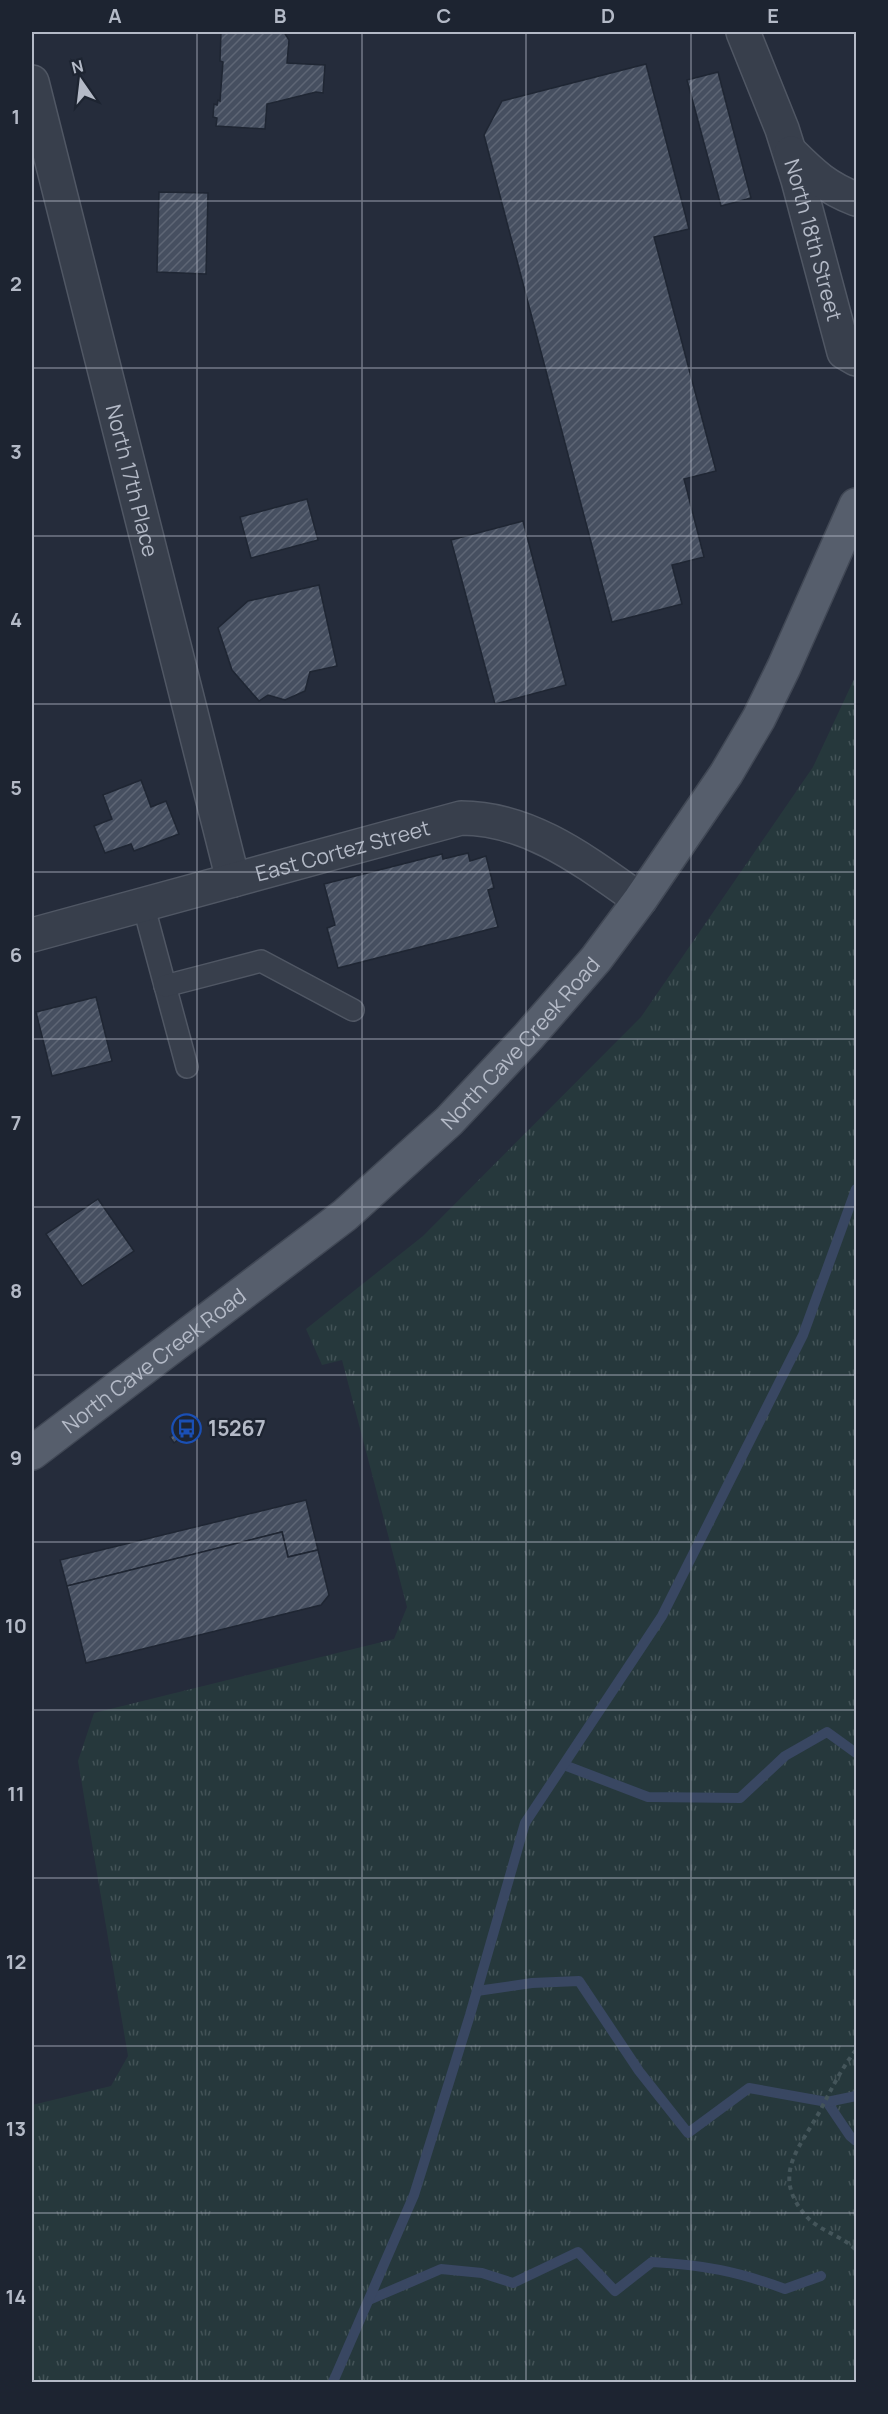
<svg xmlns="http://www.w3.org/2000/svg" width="888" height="2414" font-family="Manrope,sans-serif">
<defs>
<pattern id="grass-tufts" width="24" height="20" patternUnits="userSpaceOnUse" patternTransform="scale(1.5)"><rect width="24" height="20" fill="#26383c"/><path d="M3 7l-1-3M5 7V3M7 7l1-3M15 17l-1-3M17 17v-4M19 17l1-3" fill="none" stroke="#435357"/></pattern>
<pattern id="building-hatch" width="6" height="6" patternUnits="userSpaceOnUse" patternTransform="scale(1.5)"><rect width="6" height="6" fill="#464f60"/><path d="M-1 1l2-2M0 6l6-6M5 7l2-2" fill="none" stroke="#5e6675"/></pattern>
</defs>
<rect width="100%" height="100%" fill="#252c3b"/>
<path fill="url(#grass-tufts)" d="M 856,675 L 856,2382 L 32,2382 L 32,2105 L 111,2086 L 128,2056 L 78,1761 L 94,1713 L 394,1639 L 407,1607 L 342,1360 L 322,1365 L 306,1329 L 423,1236 L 641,1017 L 813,767 Z"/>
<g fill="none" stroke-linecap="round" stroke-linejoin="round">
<g stroke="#394762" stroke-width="10">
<path d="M 564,1765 L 648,1797 L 740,1798 L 785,1756 L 827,1732 L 856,1753"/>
<path d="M 477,1991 L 532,1983 L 579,1981 L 639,2071 L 688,2133 L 749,2088 L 827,2102 L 850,2136 L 856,2141"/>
<path d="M 827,2102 L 856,2096"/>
<path d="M 369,2300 L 441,2269 L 482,2273 L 513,2283 L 578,2252 L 615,2291 L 652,2262 C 703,2265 737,2271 785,2289 L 821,2276"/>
<path d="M 333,2382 L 414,2195 L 470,2015 L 525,1823 L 662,1616 L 803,1335 L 856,1189"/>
</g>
</g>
<g fill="url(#building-hatch)" stroke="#1f2633" stroke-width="1.5">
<path d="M 221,32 L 284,32 L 289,40 L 287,63 L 325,65 L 323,93 L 316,92 L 267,104 L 265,129 L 216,126 L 217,118 L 213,117 L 214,104 L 217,105 L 218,100 L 220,101 L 223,62 L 220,61 Z"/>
<path d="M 646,64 L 689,229 L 654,237 L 716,471 L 684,479 L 704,557 L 672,565 L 682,604 L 612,622 L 484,135 L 502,101 Z"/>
<path d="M 718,72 L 751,198 L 721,206 L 687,80 Z"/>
<path d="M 159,192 L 208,193 L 206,274 L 157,272 Z"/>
<path d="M 307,499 L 318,540 L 251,558 L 240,517 Z"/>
<path d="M 523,521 L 566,685 L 495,704 L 451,540 Z"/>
<path d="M 319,585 L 337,666 L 310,672 L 305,691 L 285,700 L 268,695 L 259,701 L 232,670 L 218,628 L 248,601 Z"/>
<path d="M 141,780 L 151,807 L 166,801 L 179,834 L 134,851 L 131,844 L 105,853 L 94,826 L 112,819 L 103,795 Z"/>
<path d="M 468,853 L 470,861 L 486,856 L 494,888 L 488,890 L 498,927 L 338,968 L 327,928 L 335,925 L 324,884 L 442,854 L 443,859 Z"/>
<path d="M 96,997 L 112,1061 L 52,1076 L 36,1012 Z"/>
<path d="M 98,1199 L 134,1251 L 82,1286 L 46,1234 Z"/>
<path d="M 187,1424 L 191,1429 L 174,1443 L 170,1437 Z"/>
<path d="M 306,1500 L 318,1550 L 288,1557 L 282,1532 L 67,1586 L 60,1560 Z"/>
<path d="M 282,1532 L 288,1557 L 318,1550 L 329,1595 L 321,1605 L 86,1663 L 67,1586 Z"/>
</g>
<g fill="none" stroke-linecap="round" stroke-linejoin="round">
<defs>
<g id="service">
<path d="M 143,904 L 187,1067"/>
<path d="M 165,986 L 261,961 L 353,1010"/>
</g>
<g id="minor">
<path id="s1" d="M 743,32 L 782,129 L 798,180 L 844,352 L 856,359"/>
<path id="s2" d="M 32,82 L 233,880"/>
<path d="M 791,153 C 813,175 827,188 856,199"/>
<path id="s3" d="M 32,935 L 461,818 C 530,818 586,862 640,900"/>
</g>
<g id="primary">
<path id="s4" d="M 32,1453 L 345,1215 L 449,1121 L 528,1037 L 596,959 L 640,900 L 726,774 L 759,718 L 784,667 L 856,505"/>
</g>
</defs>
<use href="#service" stroke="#505764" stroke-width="24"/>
<use href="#minor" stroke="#505764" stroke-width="36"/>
<use href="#primary" stroke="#414855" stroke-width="36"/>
<path stroke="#44555a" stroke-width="4" stroke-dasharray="4.5 4.5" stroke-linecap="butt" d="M 856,2050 C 841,2069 832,2088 821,2109 C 801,2147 769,2175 807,2217 C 821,2232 843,2236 856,2250"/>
<use href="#service" stroke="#383f4c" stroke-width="21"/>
<use href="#minor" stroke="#383f4c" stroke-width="33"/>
<use href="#primary" stroke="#565e6c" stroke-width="33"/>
</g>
<path fill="none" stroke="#b4bac7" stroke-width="1.5" stroke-opacity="0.55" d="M 197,32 L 197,2382M 362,32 L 362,2382M 526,32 L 526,2382M 691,32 L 691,2382M 32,201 L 856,201M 32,368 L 856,368M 32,536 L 856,536M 32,704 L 856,704M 32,872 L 856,872M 32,1039 L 856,1039M 32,1207 L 856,1207M 32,1375 L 856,1375M 32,1542 L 856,1542M 32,1710 L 856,1710M 32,1878 L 856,1878M 32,2046 L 856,2046M 32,2213 L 856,2213"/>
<defs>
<symbol id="bus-ring" viewBox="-11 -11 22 22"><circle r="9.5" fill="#1d2431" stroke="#1a4fb4" stroke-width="1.5"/><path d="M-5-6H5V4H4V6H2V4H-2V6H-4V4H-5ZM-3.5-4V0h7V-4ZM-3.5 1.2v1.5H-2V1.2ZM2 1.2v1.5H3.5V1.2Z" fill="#1a4fb4"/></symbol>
</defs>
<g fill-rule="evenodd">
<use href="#bus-ring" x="170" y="1412" width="33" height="33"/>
</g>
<g text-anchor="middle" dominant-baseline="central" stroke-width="4.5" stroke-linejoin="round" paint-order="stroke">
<g font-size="21" fill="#b4bac7" stroke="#1d2431">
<text stroke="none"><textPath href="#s1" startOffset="220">North 18th Street</textPath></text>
<text stroke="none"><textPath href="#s2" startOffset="411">North 17th Place</textPath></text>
<text stroke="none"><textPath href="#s3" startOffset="322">East Cortez Street</textPath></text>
<text stroke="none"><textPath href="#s4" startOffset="639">North Cave Creek Road</textPath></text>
<text stroke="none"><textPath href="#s4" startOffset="153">North Cave Creek Road</textPath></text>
</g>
<g font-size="21" font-weight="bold" fill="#b4bac7" stroke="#1d2431" text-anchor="start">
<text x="208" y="1428">15267</text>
</g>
</g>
<rect width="888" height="2414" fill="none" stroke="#1d2431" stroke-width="66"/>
<g transform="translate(81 81) rotate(346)" stroke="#1d2431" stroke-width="4.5" paint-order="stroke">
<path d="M0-4.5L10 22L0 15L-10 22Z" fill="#b4bac7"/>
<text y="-9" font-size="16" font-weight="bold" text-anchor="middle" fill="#b4bac7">N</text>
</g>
<rect x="33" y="33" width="822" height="2348" fill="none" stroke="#b4bac7" stroke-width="2"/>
<g font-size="20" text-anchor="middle" font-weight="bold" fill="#b4bac7">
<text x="115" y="23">A</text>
<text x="280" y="23">B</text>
<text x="444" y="23">C</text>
<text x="608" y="23">D</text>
<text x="773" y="23">E</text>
<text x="16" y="124">1</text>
<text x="16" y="291">2</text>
<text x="16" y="459">3</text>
<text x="16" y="627">4</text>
<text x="16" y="795">5</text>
<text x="16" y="962">6</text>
<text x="16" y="1130">7</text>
<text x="16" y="1298">8</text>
<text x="16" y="1465">9</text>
<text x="16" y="1633">10</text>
<text x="16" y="1801">11</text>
<text x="16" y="1969">12</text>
<text x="16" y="2136">13</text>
<text x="16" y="2304">14</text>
</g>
</svg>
